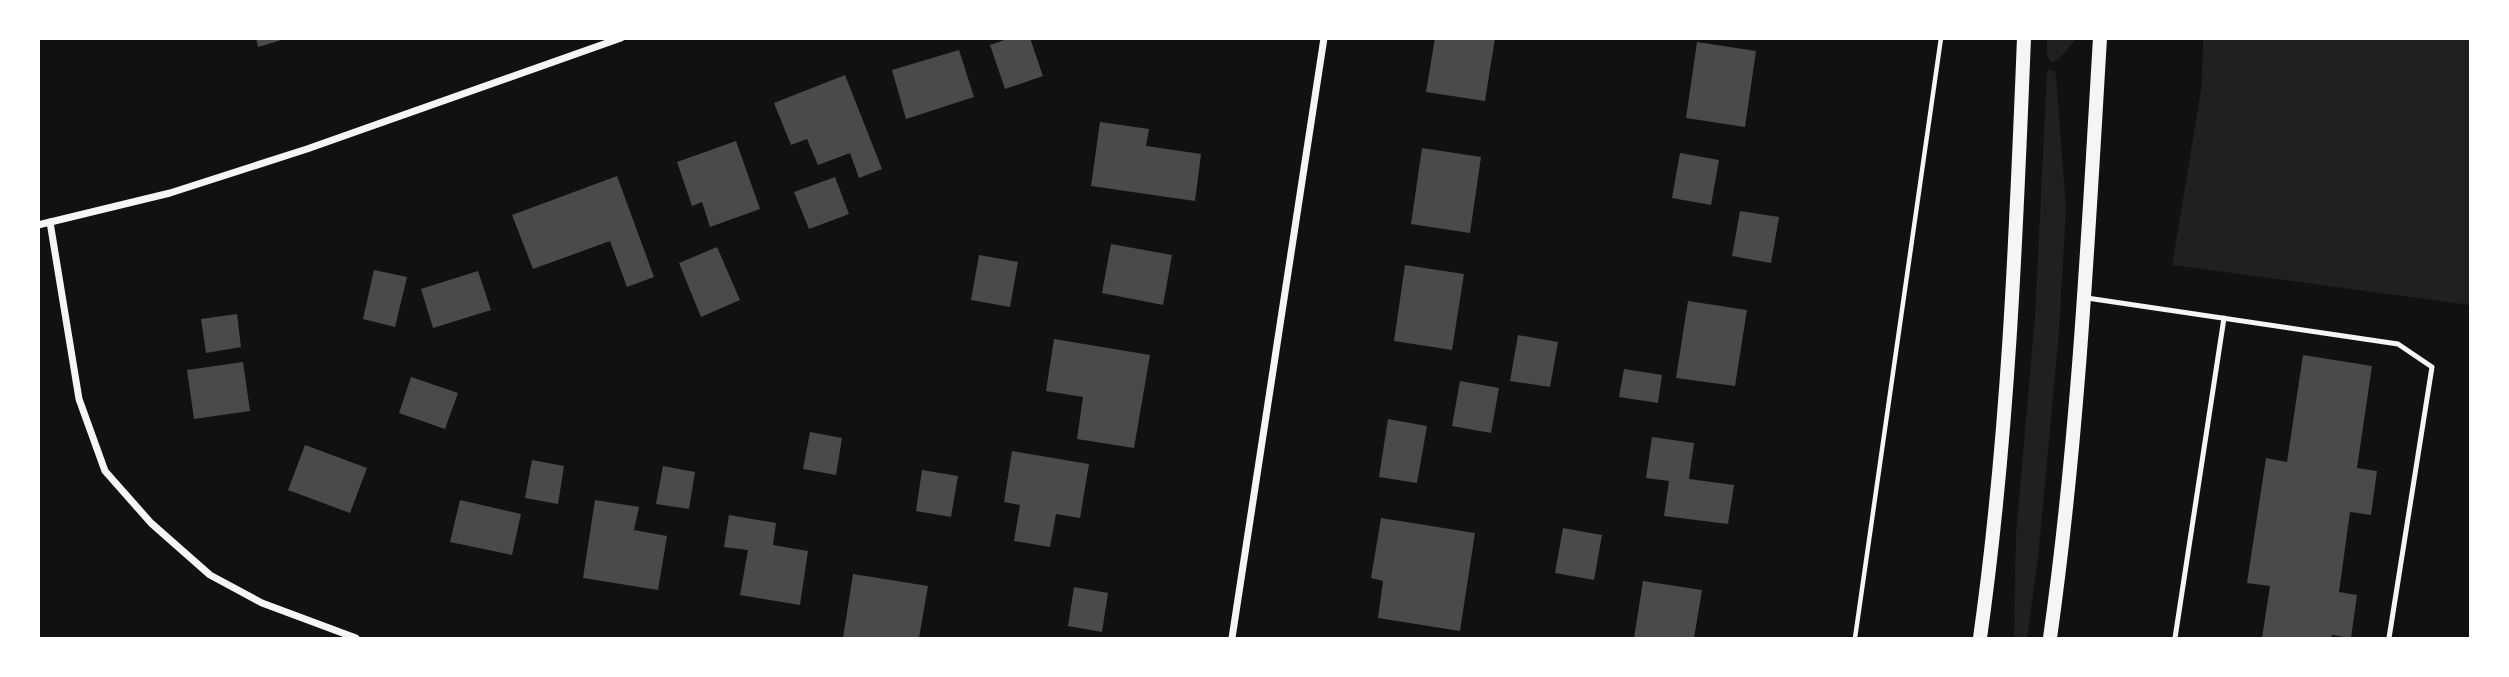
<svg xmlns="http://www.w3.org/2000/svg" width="2509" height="677" font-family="Raleway,sans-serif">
<rect width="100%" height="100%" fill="#111"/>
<g fill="#202020">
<path d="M 2047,39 L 2047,38 L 2076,39 L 2058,60 L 2051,62 L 2047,55 Z"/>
<path d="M 2203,39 L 2470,39 L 2470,305 L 2172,265 L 2202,84 Z"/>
<path d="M 2049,70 L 2054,71 L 2056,75 L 2066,209 L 2059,332 L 2038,559 L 2027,638 L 2014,638 L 2016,534 L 2035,316 L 2047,73 Z"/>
</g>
<g fill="#4a4a4a">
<path d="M 256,38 L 284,38 L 285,39 L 258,47 Z"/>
<path d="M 1010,38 L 1030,38 L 1043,76 L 1005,89 L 990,45 Z"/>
<path d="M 1435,38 L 1495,38 L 1485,101 L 1426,92 Z"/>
<path d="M 1697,42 L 1756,51 L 1745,127 L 1686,118 Z"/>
<path d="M 959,50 L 974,97 L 906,119 L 892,70 Z"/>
<path d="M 845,75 L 882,169 L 859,178 L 850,153 L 818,165 L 807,139 L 791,145 L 774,103 Z"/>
<path d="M 1100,122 L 1149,129 L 1146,146 L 1201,154 L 1195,201 L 1091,186 Z"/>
<path d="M 736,141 L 760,209 L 710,227 L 702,202 L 692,206 L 677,162 Z"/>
<path d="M 1422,148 L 1481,157 L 1470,233 L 1411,224 Z"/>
<path d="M 1680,153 L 1719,160 L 1711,205 L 1672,198 Z"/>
<path d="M 617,176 L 654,277 L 627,287 L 610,241 L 533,269 L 512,215 Z"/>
<path d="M 835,177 L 849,214 L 809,229 L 794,192 Z"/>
<path d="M 1740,211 L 1779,217 L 1771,263 L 1732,256 Z"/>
<path d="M 1111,244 L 1172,255 L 1163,305 L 1102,293 Z"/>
<path d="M 717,247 L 740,300 L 701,317 L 679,263 Z"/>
<path d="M 979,255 L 1018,262 L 1010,307 L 971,300 Z"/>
<path d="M 1405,265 L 1464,274 L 1452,350 L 1394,341 Z"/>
<path d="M 374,270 L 407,277 L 395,327 L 363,319 Z"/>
<path d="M 478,271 L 491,310 L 433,328 L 421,289 Z"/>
<path d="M 1688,301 L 1747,310 L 1735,386 L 1676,378 Z"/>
<path d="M 237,314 L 241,347 L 206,353 L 201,319 Z"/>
<path d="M 1518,335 L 1558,342 L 1550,387 L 1510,381 Z"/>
<path d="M 1054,339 L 1150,355 L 1134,448 L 1077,439 L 1083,397 L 1046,391 Z"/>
<path d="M 2303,355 L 2372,366 L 2357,468 L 2377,471 L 2371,515 L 2350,512 L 2339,592 L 2357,595 L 2351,638 L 2332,635 L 2331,638 L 2262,638 L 2270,586 L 2247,583 L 2266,458 L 2287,462 Z"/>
<path d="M 243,362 L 250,411 L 194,419 L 187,370 Z"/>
<path d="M 1624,369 L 1662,375 L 1658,403 L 1619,397 Z"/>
<path d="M 411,377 L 458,393 L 445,429 L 399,413 Z"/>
<path d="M 1460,381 L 1499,388 L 1491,433 L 1452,426 Z"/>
<path d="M 1388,419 L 1427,426 L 1417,483 L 1379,477 Z"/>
<path d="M 810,432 L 842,438 L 836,475 L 803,469 Z"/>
<path d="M 1652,437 L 1694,443 L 1689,479 L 1734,485 L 1728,524 L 1664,516 L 1669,481 L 1646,478 Z"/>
<path d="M 305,445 L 367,468 L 350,513 L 288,490 Z"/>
<path d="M 1012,451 L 1089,464 L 1080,518 L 1056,514 L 1050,547 L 1014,541 L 1020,505 L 1004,502 Z"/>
<path d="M 532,460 L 564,466 L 558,504 L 525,498 Z"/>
<path d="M 663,466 L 695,472 L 689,509 L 656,504 Z"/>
<path d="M 922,470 L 958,476 L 951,517 L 916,511 Z"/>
<path d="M 460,500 L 521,514 L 512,555 L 450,542 Z"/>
<path d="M 595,500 L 639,507 L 634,530 L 667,536 L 658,590 L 583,578 Z"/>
<path d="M 729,515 L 776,523 L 773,545 L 808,551 L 800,605 L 740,595 L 748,550 L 724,547 Z"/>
<path d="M 1381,518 L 1475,533 L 1460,631 L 1378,618 L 1383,581 L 1371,578 Z"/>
<path d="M 1563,528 L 1602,535 L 1594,580 L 1555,573 Z"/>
<path d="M 853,574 L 928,586 L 919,638 L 843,638 Z"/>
<path d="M 1643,581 L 1702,590 L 1694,638 L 1634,638 Z"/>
<path d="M 1074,587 L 1108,593 L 1102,632 L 1068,626 Z"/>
</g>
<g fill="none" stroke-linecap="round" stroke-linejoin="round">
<path stroke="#f5f5f5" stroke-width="4.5" d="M 1855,638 L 1941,38"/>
<g stroke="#f5f5f5" stroke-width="5">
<path d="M 2087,298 L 2398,344 L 2432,367 L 2389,638"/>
<path d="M 2175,638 L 2224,318"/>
</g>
<g stroke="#f5f5f5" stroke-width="7">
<path d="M 50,222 L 79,399 L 105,471 L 151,523 L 210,575 L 262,603 L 356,638"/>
<path d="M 38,225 L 170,193 L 307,149 L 621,38"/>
<path d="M 1232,638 L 1324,38"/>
</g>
<g stroke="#f5f5f5" stroke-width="14">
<path d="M 1980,638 C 2008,440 2016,239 2024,38"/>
<path d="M 2050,638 C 2078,440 2088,239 2100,38"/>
</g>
</g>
<rect width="2509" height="677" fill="none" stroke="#ffffff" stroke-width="80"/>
</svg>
